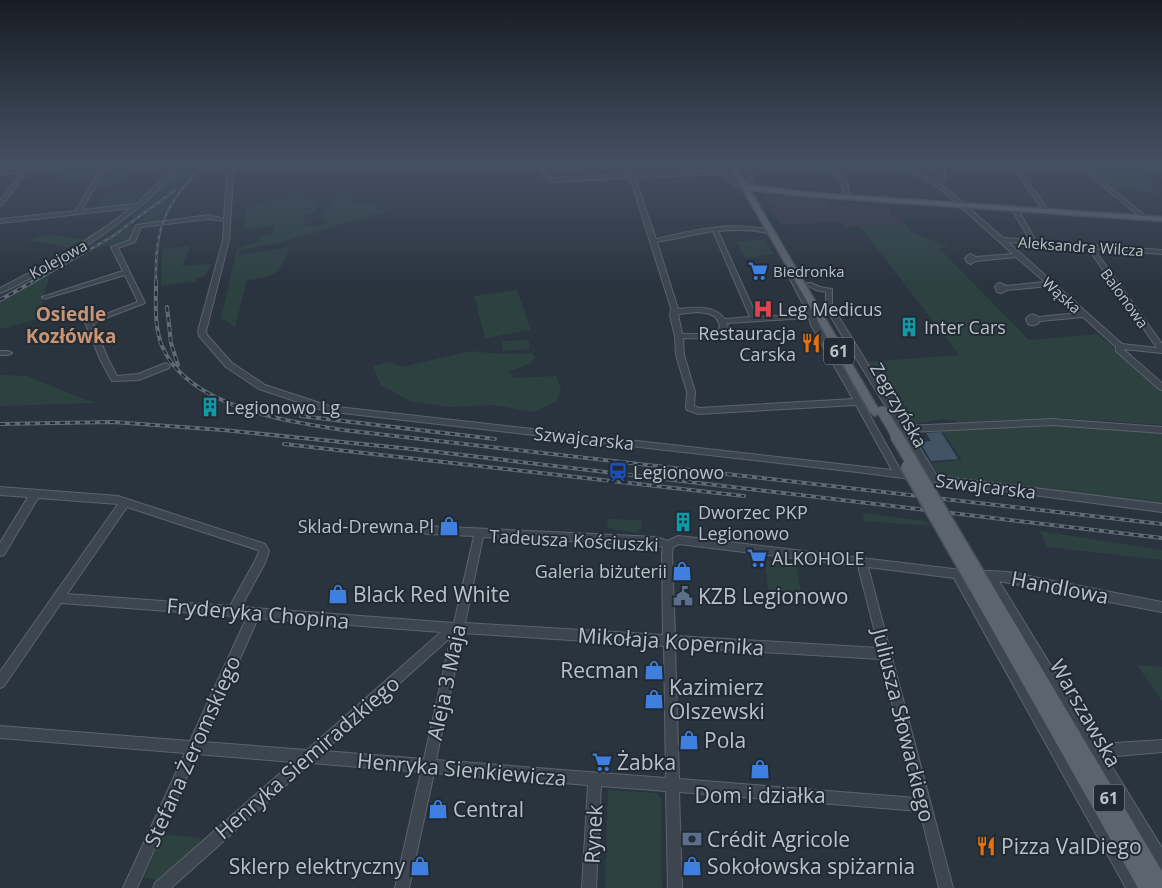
<svg xmlns="http://www.w3.org/2000/svg" width="1162" height="888" font-family="'Open Sans',sans-serif">
<rect width="100%" height="100%" fill="#2a343f"/>
<path fill="#393844" d="M 763,194 L 824,198 L 829,205 L 888,207 L 892,216 L 899,217 L 906,224 L 844,227 L 840,222 L 780,225 Z"/>
<g fill="#2d4141">
<path d="M 122,163 L 136,163 C 125,185 118,185 95,187 L 99,179 L 115,178 Z"/>
<path d="M 187,163 L 200,163 L 135,221 L 132,217 Z"/>
<path d="M 1082,163 L 1162,163 L 1162,172 L 1138,170 L 1157,193 L 1115,189 Z"/>
<path d="M 83,167 L 80,172 L 98,170 L 94,177 L 56,181 L 64,169 Z"/>
<path d="M 189,178 L 171,200 L 158,224 L 142,225 L 137,222 Z"/>
<path d="M 351,191 L 354,193 L 352,195 L 354,203 L 375,204 L 378,208 L 394,209 L 275,244 L 239,250 L 239,255 L 290,247 C 280,275 274,277 247,280 L 235,327 L 221,318 L 237,249 L 261,241 L 259,237 L 272,234 L 275,226 L 245,229 L 245,215 L 249,207 C 263,201 287,201 296,193 L 303,198 L 318,199 L 315,212 L 304,215 L 302,218 L 306,221 L 304,227 L 309,225 L 318,227 L 328,221 L 323,215 C 328,204 338,193 351,191 Z"/>
<path d="M 105,196 L 141,197 L 133,204 L 99,208 Z"/>
<path d="M 129,223 L 0,299 L 0,296 L 65,260 L 123,224 Z"/>
<path d="M 906,224 L 912,232 L 949,247 L 939,248 L 1029,340 L 1098,334 L 1162,390 L 1162,425 L 1063,418 L 958,422 C 938,414 922,428 903,421 L 865,362 L 959,355 L 860,226 Z"/>
<path d="M 130,226 L 134,227 L 130,240 L 89,250 Z"/>
<path d="M 49,234 L 84,240 L 72,248 L 28,240 Z"/>
<path d="M 765,240 L 774,254 L 745,258 L 736,241 Z"/>
<path d="M 190,246 L 182,266 L 211,264 L 206,275 L 196,279 L 196,282 L 189,284 L 189,282 L 161,286 L 162,249 Z"/>
<path d="M 50,273 L 38,319 L 0,329 L 0,302 Z"/>
<path d="M 517,290 L 531,330 L 485,338 L 474,296 Z"/>
<path d="M 529,340 L 529,349 L 502,351 L 502,341 Z"/>
<path d="M 471,351 L 500,354 L 532,353 L 535,358 L 529,364 L 510,371 L 513,378 L 556,376 L 561,390 L 557,401 L 533,412 L 494,405 L 450,407 L 410,401 L 381,385 L 373,366 L 390,362 L 402,367 Z"/>
<path d="M 0,375 L 27,376 L 94,403 L 0,406 Z"/>
<path d="M 1063,425 L 1162,434 L 1162,505 L 940,477 L 931,463 L 962,460 L 942,431 Z"/>
<path d="M 864,513 L 924,521 L 932,526 L 863,521 Z"/>
<path d="M 608,519 L 641,520 L 642,529 L 639,529 L 638,533 L 607,528 Z"/>
<path d="M 1040,531 L 1162,550 L 1162,560 L 1047,547 Z"/>
<path d="M 765,560 L 796,563 L 801,592 L 768,590 Z"/>
<path d="M 1137,665 L 1162,667 L 1162,701 Z"/>
<path d="M 608,790 L 657,793 L 661,799 L 662,888 L 605,888 Z"/>
<path d="M 173,835 L 201,838 L 200,842 L 157,880 L 144,877 L 162,836 Z"/>
</g>
<path fill="#425366" d="M 941,432 L 958,459 L 931,461 L 920,442 L 931,441 L 926,433 Z"/>
<g fill="none" stroke-linecap="round" stroke-linejoin="round">
<defs>
<g id="minor">
<path d="M 29,163 L 34,163 L 30,168 L 85,163 L 99,163 L 96,165 L 28,171 L 2,205 L 0,206 L 0,200 L 22,172 L 0,174 L 0,170 L 24,168 Z"/>
<path d="M 103,163 L 108,163 L 82,210 L 136,204 L 159,183 L 178,163 L 183,163 C 144,210 94,243 41,272 C 28,279 14,288 0,293 L 0,288 C 46,265 91,240 131,208 L 0,223 L 0,219 L 76,211 Z"/>
<path d="M 228,163 L 234,163 L 229,240 L 206,331 L 207,335 L 232,363 L 265,385 L 329,406 L 892,470 L 856,405 L 698,414 L 687,410 L 686,408 L 687,392 L 676,355 L 675,336 L 670,316 L 671,308 L 630,178 L 550,182 L 543,177 L 539,163 L 544,163 L 548,176 L 551,178 L 629,175 L 626,163 L 630,163 L 634,174 L 720,170 L 728,174 L 748,187 L 745,189 L 735,185 L 720,174 L 635,178 L 656,239 C 694,230 735,220 773,231 L 774,232 L 771,234 C 753,229 737,229 718,231 L 757,317 L 808,314 L 786,271 L 788,264 L 792,264 L 792,271 L 814,309 L 819,325 L 901,471 L 927,474 L 829,314 L 826,304 L 826,292 L 816,290 L 807,285 L 807,283 L 811,283 L 820,287 L 832,289 L 832,304 L 837,314 L 906,426 L 1052,419 L 1162,427 L 1162,433 L 1052,425 L 910,432 L 937,476 L 1162,504 L 1162,512 L 857,472 L 325,411 L 259,389 L 226,367 L 199,336 L 198,331 L 223,240 L 224,221 L 209,219 L 141,227 L 135,242 L 118,248 L 145,303 L 93,323 L 108,359 L 117,376 L 138,374 L 166,363 L 170,366 L 169,368 L 139,380 L 112,381 L 100,359 L 85,322 L 138,302 L 125,275 L 47,298 L 45,299 L 42,297 L 123,271 L 111,247 L 130,240 L 136,225 L 209,215 L 224,219 ZM 713,231 L 750,317 L 725,319 C 714,305 694,307 678,309 L 657,242 ZM 697,312 C 708,313 718,314 720,327 C 712,337 694,333 682,334 L 678,314 ZM 809,318 L 811,325 L 853,399 L 699,408 L 694,406 L 695,392 L 684,355 L 683,338 C 699,338 717,341 728,327 L 727,323 Z"/>
<path d="M 308,163 L 326,163 C 322,166 312,166 308,163 Z"/>
<path d="M 359,163 L 421,163 L 418,165 L 364,167 Z"/>
<path d="M 742,163 L 746,163 L 754,174 L 753,184 L 748,183 L 748,174 Z"/>
<path d="M 822,163 L 826,163 L 847,182 L 850,198 L 846,198 L 841,183 Z"/>
<path d="M 898,163 L 904,163 L 935,181 L 939,180 L 939,163 L 944,163 L 945,181 L 939,184 L 946,188 L 1003,238 L 1030,240 L 1011,208 L 1014,206 L 1017,208 L 1036,241 L 1162,250 L 1162,254 L 1094,249 L 1162,344 L 1162,353 L 1123,349 L 1162,383 L 1162,390 L 1159,389 L 1116,351 L 1116,347 L 1083,317 L 1040,321 C 1037,326 1033,326 1028,324 L 1026,319 C 1029,314 1034,313 1038,317 L 1079,313 L 1049,286 L 1007,290 L 1001,293 L 997,292 L 995,287 L 997,284 L 1000,283 L 1006,286 L 1045,282 L 1016,257 L 976,261 L 971,264 L 967,262 L 965,258 L 970,254 L 976,257 L 1013,254 L 942,190 ZM 1008,242 L 1088,248 L 1157,348 L 1122,344 Z"/>
<path d="M 1010,163 L 1015,163 L 1049,211 L 1048,212 L 1044,212 Z"/>
<path d="M 1075,163 L 1080,163 L 1147,217 L 1147,219 L 1143,219 Z"/>
<path d="M 0,351 L 8,351 L 12,353 L 8,355 L 0,355 Z"/>
<path d="M 0,487 L 118,496 L 265,544 L 269,551 L 265,563 L 241,607 L 454,623 L 474,536 L 427,534 L 424,533 L 422,530 L 424,527 L 427,526 L 656,537 L 668,541 L 678,536 L 688,537 L 953,569 L 1008,572 L 1162,602 L 1162,612 L 999,581 L 1099,744 L 1162,740 L 1162,752 L 1106,757 L 1162,848 L 1162,868 L 1157,866 L 987,580 L 966,578 L 1141,888 L 1126,888 L 954,578 L 868,567 L 953,888 L 939,888 L 920,811 L 679,792 L 682,888 L 668,888 L 666,791 L 601,786 L 596,888 L 582,888 L 588,785 L 434,773 L 409,888 L 395,888 L 421,772 L 311,763 L 171,888 L 153,888 L 155,883 L 293,762 L 197,754 L 137,888 L 123,888 L 185,753 L 0,738 L 0,726 L 190,741 L 247,617 L 61,603 L 4,686 L 0,688 L 0,672 L 118,504 L 38,498 L 4,555 L 0,556 L 0,543 L 28,497 L 0,495 ZM 127,507 L 258,550 L 259,552 L 256,559 L 230,606 L 67,594 ZM 483,537 L 656,545 L 663,547 L 662,553 L 663,635 L 465,623 ZM 679,544 L 858,566 L 879,648 L 675,636 L 672,553 L 673,547 ZM 258,618 L 441,632 L 307,750 L 203,742 ZM 463,633 L 664,646 L 666,778 L 436,760 ZM 451,637 L 424,759 L 324,751 ZM 675,647 L 881,659 L 916,798 L 679,779 Z"/>
</g>
<g id="major">
<path d="M 728,163 L 734,163 L 747,185 L 815,193 L 1162,217 L 1162,221 L 815,197 L 750,190 L 880,412 L 875,416 L 870,412 Z"/>
<path d="M 986,581 L 991,583 L 1162,871 L 1162,888 L 1138,888 L 971,592 L 969,588 L 971,584 L 976,582 L 981,584 Z"/>
</g>
</defs>
<use href="#minor" stroke="#5b646c" stroke-width="2"/>
<use href="#major" stroke="#474f58" stroke-width="3"/>
<use href="#minor" fill="#3d464f" fill-rule="evenodd"/>
<use href="#major" fill="#5c656f" fill-rule="evenodd"/>
<defs>
<g id="rail-far1">
<path d="M 32,283 L 113,236 L 175,190"/>
<path d="M 156,283 C 154,224 166,206 204,163"/>
</g>
<g id="rail">
<path d="M 156,281 C 156,303 154,326 162,346 C 188,407 285,421 343,430 L 1162,524"/>
<path d="M 0,300 L 34,281"/>
<path d="M 167,307 L 171,343 L 178,365"/>
<path d="M 292,406 L 313,413"/>
<path d="M 301,416 L 495,439"/>
<path d="M 0,424 L 113,422 L 223,430 L 412,449 L 1162,538"/>
<path d="M 284,444 L 744,496"/>
</g>
</defs>
<use href="#rail-far1" stroke="#606a75" stroke-width="2.5"/>
<use href="#rail" stroke="#606a75" stroke-width="4"/>
<use href="#rail-far1" stroke="#222b34" stroke-width="1" stroke-dasharray="4" stroke-linecap="butt"/>
<use href="#rail" stroke="#222b34" stroke-width="2" stroke-dasharray="5" stroke-linecap="butt"/>
<defs>
<path id="major-bridge-far1" d="M 882,411 L 897,436"/>
<g id="major-bridge">
<path d="M 896,435 L 986,587"/>
<path d="M 907,467 L 976,588"/>
</g>
</defs>
<use href="#major-bridge-far1" stroke="#474f58" stroke-width="12" stroke-linecap="butt"/>
<use href="#major-bridge" stroke="#474f58" stroke-width="15" stroke-linecap="butt"/>
<use href="#major-bridge-far1" stroke="#5c656f" stroke-width="10"/>
<use href="#major-bridge" stroke="#5c656f" stroke-width="12"/>
</g>
<linearGradient id="sky" x2="0" y2="1"><stop stop-color="#171d23"/><stop offset="0.57" stop-color="#445063"/><stop offset="1" stop-color="#445063" stop-opacity="0"/></linearGradient>
<rect width="1162" height="287" fill="url(#sky)"/>
<defs>
<symbol id="supermarket-bare" viewBox="-9 -9 18 18"><path d="M-6-5.5h2.5l.6 2H6L4.5 2H-2.5L-4.4-4H-6ZM-1.5 3.2a1.3 1.3 0 1 0 .1 0ZM3 3.2a1.3 1.3 0 1 0 .1 0Z" fill="#3f7fe0" stroke="#222b34" stroke-width="2.5" paint-order="stroke"/></symbol>
<symbol id="hospital-bare" viewBox="-9 -9 18 18"><path d="M-5-5h3v3.5h4V-5h3V5h-3V1.5h-4V5h-3Z" fill="#e0444e" stroke="#222b34" stroke-width="2.5" paint-order="stroke"/></symbol>
<symbol id="building-bare" viewBox="-9 -9 18 18"><path d="M-4-6H4V6H1V3H-1V6H-4ZM-2.5-4.3h1.7v1.8h-1.7ZM.8-4.3h1.7v1.8H.8ZM-2.5-1h1.7V.8h-1.7ZM.8-1h1.7V.8H.8Z" fill="#0f9aa8" stroke="#222b34" stroke-width="2.5" paint-order="stroke"/></symbol>
<symbol id="restaurant-bare" viewBox="-9 -9 18 18"><path d="M-5-6h1v4h1v-4h1v4h1v-4h1v5L-1.5 .5V6h-2V.5L-5-1ZM5-6V6H3V1.5H1.5Q1.5-4 5-6Z" fill="#e8710a" stroke="#222b34" stroke-width="2.5" paint-order="stroke"/></symbol>
<symbol id="station-bare" viewBox="-9 -9 18 18"><path d="M-3-6H3Q5-6 5-4V2Q5 4 3 4L4.5 6H3L1.5 4h-3L-3 6H-4.5L-3 4Q-5 4-5 2V-4Q-5-6-3-6ZM-3.5-4v3h7v-3ZM-3.5 1v1.5H-2V1ZM2 1v1.5H3.5V1Z" fill="#1a4fb4" stroke="#222b34" stroke-width="2.5" paint-order="stroke"/></symbol>
<symbol id="shop-bare" viewBox="-9 -9 18 18"><path d="M-5-2.5h2.3a2.7 3.5 0 0 1 5.4 0H5L5.5 6h-11ZM-1.5-2.5h3a1.5 2.3 0 0 0-3 0Z" fill="#3f7fe0" stroke="#222b34" stroke-width="2.5" paint-order="stroke"/></symbol>
<symbol id="civic-bare" viewBox="-9 -9 18 18"><path d="M-.6-6.5H3V-4.5H.6V-3L4-1V1h2V6H-6V1h2V-1L-.6-3ZM-1.2 2.5V6h2.4V2.5Z" fill="#5c6f8a" stroke="#222b34" stroke-width="2.5" paint-order="stroke"/></symbol>
<symbol id="bank-bare" viewBox="-9 -9 18 18"><path d="M-6-4H6V4H-6ZM0-2.3a2.3 2.3 0 1 0 0 4.6a2.3 2.3 0 1 0 0-4.6Z" fill="#5c6f8a" stroke="#222b34" stroke-width="2.5" paint-order="stroke"/></symbol>
</defs>
<g fill-rule="evenodd">
<use href="#supermarket-bare" x="744" y="257" width="28" height="28"/>
<use href="#hospital-bare" x="749" y="295" width="28" height="28"/>
<use href="#building-bare" x="895" y="313" width="28" height="28"/>
<use href="#restaurant-bare" x="797" y="329" width="28" height="28"/>
<use href="#building-bare" x="196" y="393" width="28" height="28"/>
<use href="#station-bare" x="604" y="458" width="28" height="28"/>
<use href="#building-bare" x="669" y="508" width="28" height="28"/>
<use href="#shop-bare" x="435" y="512" width="28" height="28"/>
<use href="#supermarket-bare" x="743" y="544" width="28" height="28"/>
<use href="#shop-bare" x="668" y="557" width="28" height="28"/>
<use href="#shop-bare" x="324" y="580" width="28" height="28"/>
<use href="#civic-bare" x="669" y="582" width="28" height="28"/>
<use href="#shop-bare" x="640" y="656" width="28" height="28"/>
<use href="#shop-bare" x="640" y="685" width="28" height="28"/>
<use href="#shop-bare" x="675" y="726" width="28" height="28"/>
<use href="#supermarket-bare" x="588" y="748" width="28" height="28"/>
<use href="#shop-bare" x="746" y="755" width="28" height="28"/>
<use href="#shop-bare" x="424" y="795" width="28" height="28"/>
<use href="#bank-bare" x="678" y="825" width="28" height="28"/>
<use href="#restaurant-bare" x="972" y="832" width="28" height="28"/>
<use href="#shop-bare" x="406" y="852" width="28" height="28"/>
<use href="#shop-bare" x="678" y="852" width="28" height="28"/>
</g>
<g text-anchor="middle" dominant-baseline="central" stroke-width="4" stroke-linejoin="round" paint-order="stroke">
<g font-size="15" fill="#bac1c9" stroke="#222b34">
<text transform="translate(1081 246) rotate(4)">Aleksandra Wilcza</text>
<text transform="translate(58 259) rotate(-29)">Kolejowa</text>
<text transform="translate(1062 295) rotate(42)">Wąska</text>
<text transform="translate(1125 298) rotate(54)">Balonowa</text>
</g>
<g font-size="15" fill="#bac1c9" stroke="#222b34" text-anchor="start">
<text x="773" y="271">Biedronka</text>
</g>
<g fill="#222b34" stroke="#8c949c" stroke-width="1">
<rect x="824" y="337.5" width="30" height="27" rx="4"/>
<rect x="1094" y="784.5" width="30" height="27" rx="4"/>
</g>
<g font-size="16" font-weight="bold" fill="#bac1c9">
<text x="839" y="351">61</text>
<text x="1109" y="798">61</text>
</g>
<g font-size="18" fill="#bac1c9" stroke="#222b34" text-anchor="start">
<text x="778" y="309">Leg Medicus</text>
<text x="924" y="327">Inter Cars</text>
<text x="796" y="333" text-anchor="end">Restauracja<tspan x="796" dy="21">Carska</tspan></text>
<text x="225" y="407">Legionowo Lg</text>
<text x="633" y="472">Legionowo</text>
<text x="698" y="512">Dworzec PKP<tspan x="698" dy="21">Legionowo</tspan></text>
<text x="434" y="526" text-anchor="end">Sklad-Drewna.Pl</text>
<text x="772" y="558">ALKOHOLE</text>
<text x="667" y="571" text-anchor="end">Galeria biżuterii</text>
</g>
<g font-size="18" fill="#bac1c9" stroke="#222b34">
<text transform="translate(899 405) rotate(60)">Zegrzyńska</text>
<text transform="translate(584 438) rotate(6)">Szwajcarska</text>
<text transform="translate(986 486) rotate(7)">Szwajcarska</text>
<text transform="translate(574 540) rotate(3)">Tadeusza Kościuszki</text>
</g>
<g font-size="19" font-weight="bold" fill="#ca9575" stroke="#222b34">
<text x="71" y="314">Osiedle<tspan x="71" dy="22">Kozłówka</tspan></text>
</g>
<g font-size="21" fill="#bac1c9" stroke="#222b34">
<text transform="translate(1060 587) rotate(11)">Handlowa</text>
<text transform="translate(258 613) rotate(5)">Fryderyka Chopina</text>
<text transform="translate(671 641) rotate(4)">Mikołaja Kopernika</text>
<text transform="translate(446 682) rotate(-78)">Aleja 3 Maja</text>
<text transform="translate(1086 713) rotate(60)">Warszawska</text>
<text transform="translate(904 725) rotate(76)">Juliusza Słowackiego</text>
<text transform="translate(192 751) rotate(-66)">Stefana Żeromskiego</text>
<text transform="translate(307 757) rotate(-41)">Henryka Siemiradzkiego</text>
<text transform="translate(462 769) rotate(5)">Henryka Sienkiewicza</text>
<text transform="translate(593 834) rotate(-87)">Rynek</text>
</g>
<g font-size="21" fill="#bac1c9" stroke="#222b34" text-anchor="start">
<text x="353" y="594">Black Red White</text>
<text x="698" y="596">KZB Legionowo</text>
<text x="639" y="670" text-anchor="end">Recman</text>
<text x="669" y="687">Kazimierz<tspan x="669" dy="24">Olszewski</tspan></text>
<text x="704" y="740">Pola</text>
<text x="617" y="762">Żabka</text>
<text x="760" y="795" text-anchor="middle">Dom i działka</text>
<text x="453" y="809">Central</text>
<text x="707" y="839">Crédit Agricole</text>
<text x="1001" y="846">Pizza ValDiego</text>
<text x="405" y="866" text-anchor="end">Sklerp elektryczny</text>
<text x="707" y="866">Sokołowska spiżarnia</text>
</g>
</g>
</svg>
